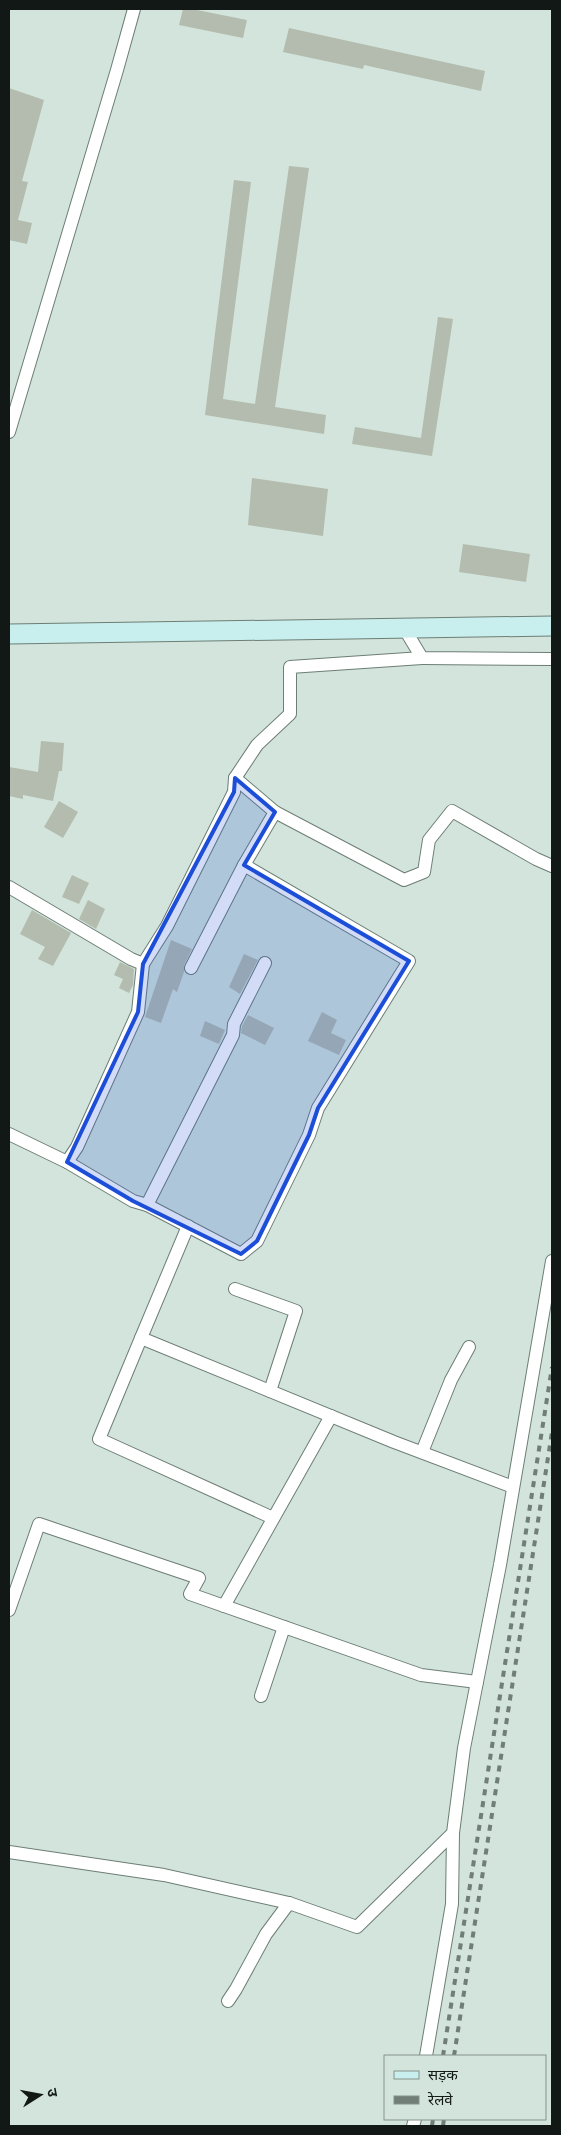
<svg xmlns="http://www.w3.org/2000/svg" width="561" height="2135" font-family="Lato,'Noto Sans Devanagari',sans-serif">
<rect width="100%" height="100%" fill="#d2e4db"/>
<g fill="#b3bcae">
<path d="M 183,9 L 192,9 L 247,20 L 243,38 L 179,25 Z"/>
<path d="M 289,28 L 485,71 L 481,91 L 364,65 L 363,69 L 283,52 Z"/>
<path d="M 9,88 L 44,100 L 22,181 L 28,182 L 18,220 L 32,223 L 27,244 L 9,240 Z"/>
<path d="M 289,166 L 309,168 L 275,407 L 326,415 L 324,434 L 205,415 L 234,180 L 251,182 L 223,399 L 255,404 Z"/>
<path d="M 438,317 L 453,319 L 432,456 L 352,444 L 355,427 L 421,438 Z"/>
<path d="M 252,478 L 328,489 L 323,536 L 248,525 Z"/>
<path d="M 463,544 L 530,554 L 526,582 L 459,572 Z"/>
<path d="M 41,741 L 64,743 L 62,771 L 59,771 L 53,801 L 23,795 L 23,799 L 9,796 L 9,767 L 38,772 Z"/>
<path d="M 59,801 L 78,812 L 63,838 L 44,827 Z"/>
<path d="M 72,875 L 89,883 L 79,904 L 62,897 Z"/>
<path d="M 88,900 L 105,909 L 96,929 L 79,919 Z"/>
<path d="M 32,910 L 71,933 L 53,966 L 38,959 L 45,947 L 20,934 Z"/>
<path d="M 171,940 L 192,949 L 184,965 L 184,972 L 177,992 L 173,989 L 161,1023 L 145,1017 Z"/>
<path d="M 244,954 L 258,960 L 240,994 L 229,987 Z"/>
<path d="M 120,962 L 134,969 L 133,985 L 129,993 L 119,988 L 123,979 L 114,975 Z"/>
<path d="M 322,1012 L 337,1020 L 331,1033 L 346,1040 L 339,1055 L 308,1041 Z"/>
<path d="M 248,1015 L 274,1028 L 265,1045 L 241,1033 L 242,1026 Z"/>
<path d="M 205,1021 L 225,1030 L 219,1044 L 200,1036 Z"/>
</g>
<g fill="none" stroke-linecap="round" stroke-linejoin="round">
<defs>
<g id="minor">
<path d="M 9,432 L 117,70 L 134,9"/>
<path d="M 404,628 L 422,658 L 552,659"/>
<path d="M 235,778 L 257,745 L 290,714 L 290,667 L 422,658"/>
<path d="M 9,887 L 131,959 L 143,964"/>
<path d="M 191,968 L 244,865 L 275,812"/>
<path d="M 9,1134 L 67,1162 L 133,1201 L 147,1205 L 241,1254 L 257,1241 L 309,1135 L 318,1108 L 409,961 L 244,865"/>
<path d="M 67,1162 L 77,1147 L 138,1012 L 143,964 L 167,926 L 234,792 L 235,778 L 275,812 L 404,880 L 424,872 L 429,840 L 452,811 L 536,859 L 552,866"/>
<path d="M 147,1205 L 233,1035 L 234,1024 L 265,963"/>
<path d="M 188,1226 L 141,1338 L 394,1442 L 513,1487"/>
<path d="M 235,1289 L 296,1311 L 270,1391"/>
<path d="M 141,1338 L 99,1439 L 273,1518"/>
<path d="M 422,1452 L 451,1380 L 469,1347"/>
<path d="M 224,1606 L 331,1416"/>
<path d="M 9,1610 L 39,1524 L 199,1578 L 190,1594 L 421,1675 L 477,1682"/>
<path d="M 261,1696 L 284,1627"/>
<path d="M 9,1852 L 164,1875 L 289,1903 L 357,1927 L 453,1833 L 464,1748 L 500,1565 L 552,1261"/>
<path d="M 228,2001 L 236,1989 L 266,1934 L 289,1903"/>
<path d="M 426,2056 L 452,1904 L 453,1833"/>
<path d="M 413,2126 L 415,2119"/>
</g>
<path id="secondary" d="M 9,634 L 552,626"/>
</defs>
<use href="#minor" stroke="#6d7e75" stroke-width="14"/>
<use href="#secondary" stroke="#6d7e75" stroke-width="21"/>
<use href="#minor" stroke="#fff" stroke-width="12"/>
<use href="#secondary" stroke="#c8efee" stroke-width="19"/>
<g stroke="#717d77" stroke-width="4" stroke-dasharray="6 6" stroke-linecap="butt">
<path d="M 443,2056 L 552,1367"/>
<path d="M 454,2056 L 552,1432"/>
<path d="M 432,2126 L 433,2119"/>
<path d="M 443,2126 L 444,2119"/>
</g>
</g>
<path fill="#1d4ed8" fill-opacity="0.2" stroke="#1d4ed8" stroke-width="4" stroke-linejoin="round" d="M 235,778 L 275,812 L 244,865 L 409,961 L 318,1108 L 309,1135 L 257,1241 L 241,1254 L 133,1201 L 67,1162 L 138,1012 L 143,964 L 234,792 Z"/>
<rect width="561" height="2135" fill="none" stroke="#121815" stroke-width="20"/>
<rect x="384" y="2055" width="162" height="65" fill="#d2e4db" stroke="#85928c"/>
<rect x="394" y="2071" width="25" height="8" fill="#c8efee" stroke="#85928c"/>
<text x="428" y="2080" font-size="15" fill="#121815">सड़क</text>
<rect x="394" y="2096" width="25" height="8" fill="#717d77" stroke="#85928c"/>
<text x="428" y="2105" font-size="15" fill="#121815">रेलवे</text>
<g transform="translate(40 2095) rotate(79)" stroke="#d2e4db" stroke-width="4" paint-order="stroke">
<path d="M0-4L9 19L0 12L-9 19Z" fill="#121815"/>
<text y="-8" font-size="14" font-weight="bold" text-anchor="middle" fill="#121815">उ</text>
</g>
</svg>
